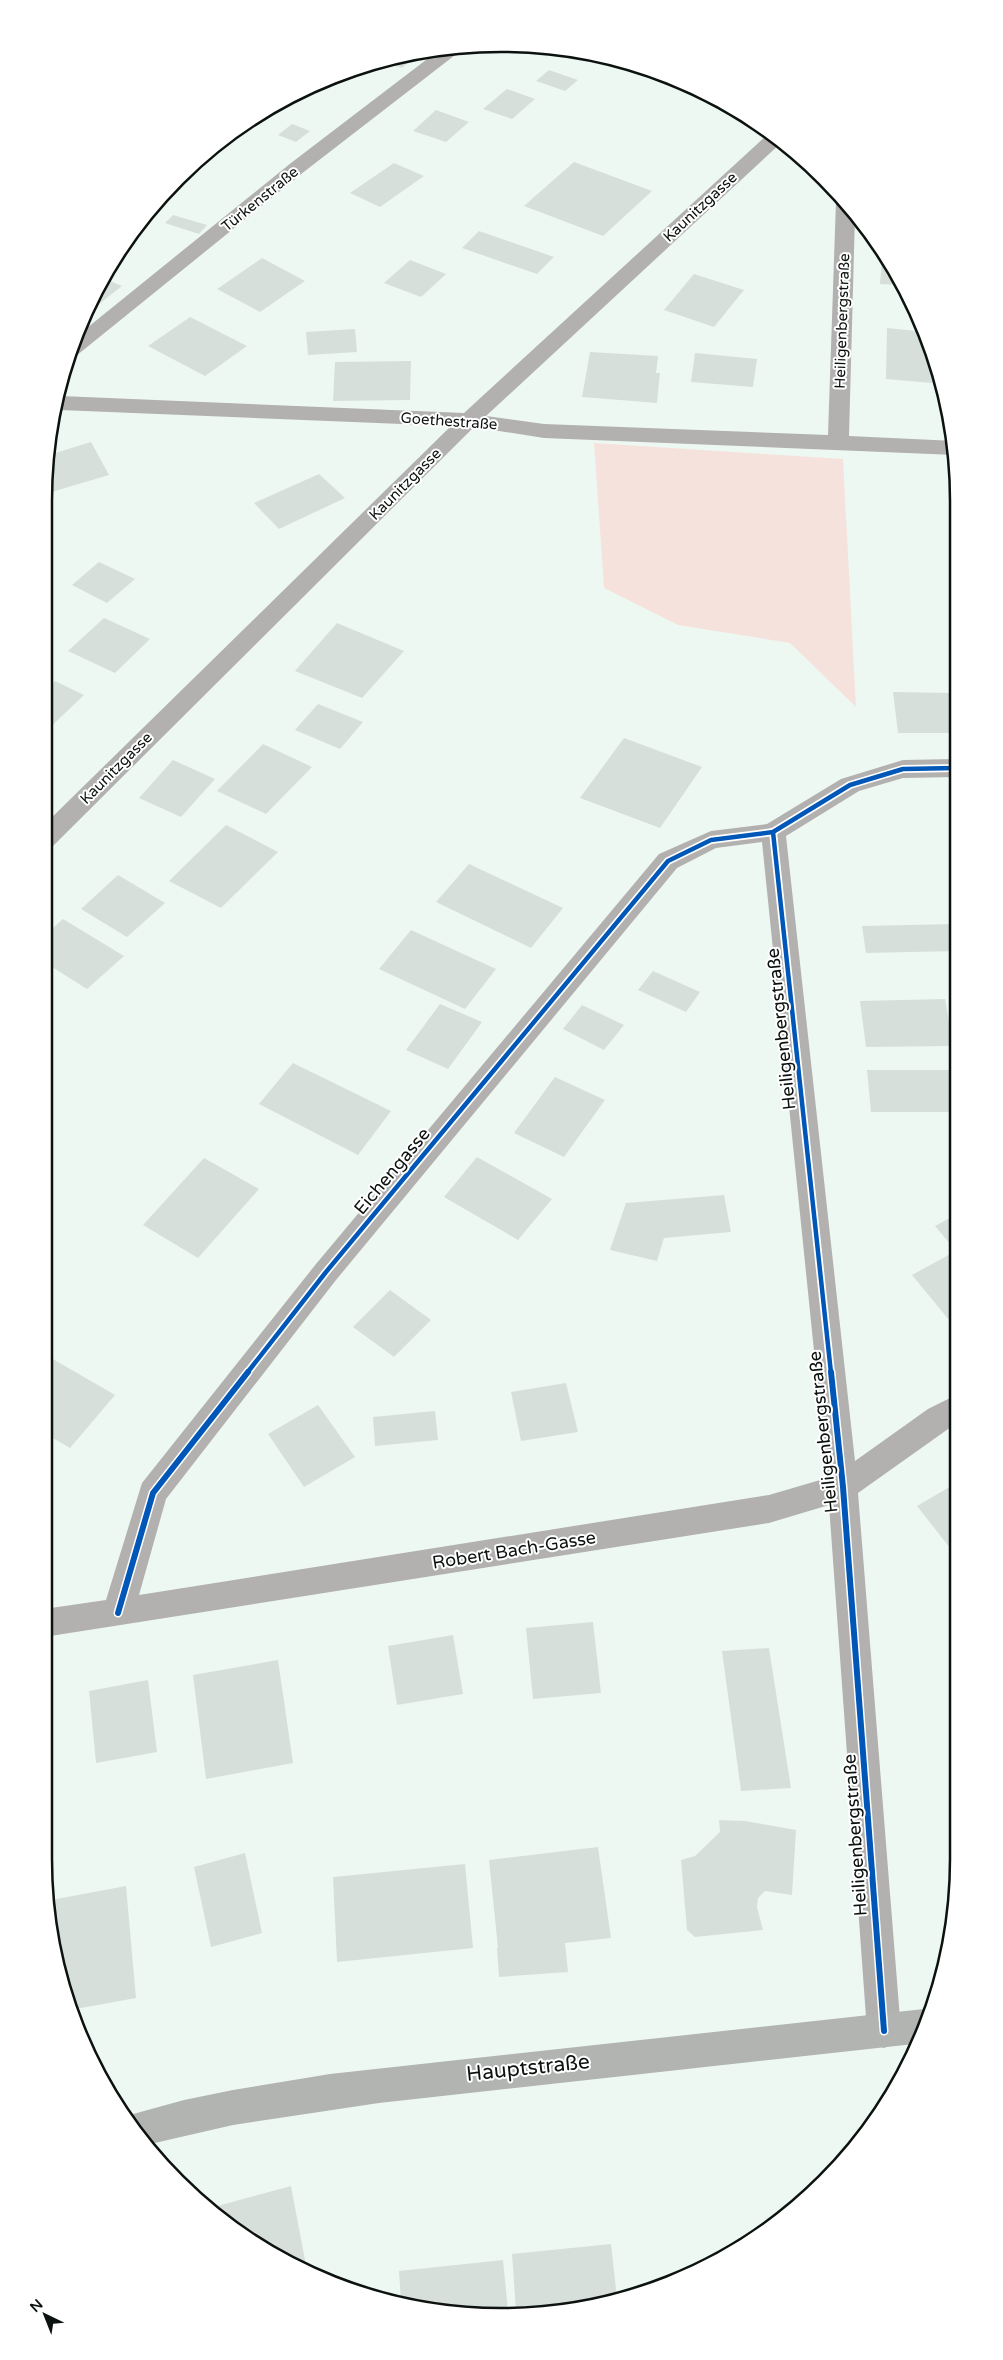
<svg xmlns="http://www.w3.org/2000/svg" width="1003" height="2360" font-family="'Varela Round',sans-serif">
<rect width="100%" height="100%" fill="#eef8f3"/>
<path fill="#f6e2dd" d="M 594,443 L 843,459 L 856,707 L 790,643 L 678,625 L 604,588 Z"/>
<g fill="#d7dfdb">
<path d="M 400,57 L 411,60 L 402,68 L 380,60 Z"/>
<path d="M 549,70 L 578,80 L 565,91 L 536,81 Z"/>
<path d="M 507,89 L 535,99 L 512,119 L 483,109 Z"/>
<path d="M 436,110 L 469,122 L 446,142 L 413,131 Z"/>
<path d="M 292,124 L 310,131 L 296,142 L 278,135 Z"/>
<path d="M 574,162 L 652,191 L 603,236 L 524,206 Z"/>
<path d="M 394,163 L 424,176 L 380,207 L 350,193 Z"/>
<path d="M 173,215 L 207,225 L 199,234 L 165,223 Z"/>
<path d="M 479,231 L 554,257 L 537,274 L 462,248 Z"/>
<path d="M 262,258 L 305,281 L 260,312 L 217,289 Z"/>
<path d="M 882,258 L 899,285 L 880,284 Z"/>
<path d="M 410,260 L 446,274 L 421,297 L 384,283 Z"/>
<path d="M 694,274 L 744,290 L 714,327 L 664,310 Z"/>
<path d="M 103,278 L 122,286 L 98,305 L 92,302 Z"/>
<path d="M 190,317 L 247,346 L 205,376 L 148,346 Z"/>
<path d="M 887,328 L 926,332 L 931,352 L 932,383 L 886,379 Z"/>
<path d="M 355,329 L 357,352 L 308,355 L 306,332 Z"/>
<path d="M 590,352 L 658,356 L 656,373 L 660,373 L 657,403 L 582,397 Z"/>
<path d="M 695,353 L 757,359 L 753,387 L 691,382 Z"/>
<path d="M 411,361 L 410,400 L 333,401 L 335,362 Z"/>
<path d="M 91,442 L 109,475 L 45,494 L 52,454 Z"/>
<path d="M 319,474 L 345,498 L 279,529 L 254,503 Z"/>
<path d="M 99,562 L 135,579 L 107,603 L 72,585 Z"/>
<path d="M 104,618 L 150,639 L 115,673 L 68,651 Z"/>
<path d="M 337,623 L 404,651 L 362,698 L 295,671 Z"/>
<path d="M 55,681 L 84,695 L 44,733 L 44,691 Z"/>
<path d="M 893,692 L 951,693 L 956,733 L 898,733 Z"/>
<path d="M 318,704 L 363,722 L 340,749 L 295,730 Z"/>
<path d="M 624,738 L 702,767 L 660,828 L 580,798 Z"/>
<path d="M 263,744 L 312,767 L 266,814 L 217,791 Z"/>
<path d="M 173,760 L 215,779 L 181,817 L 139,798 Z"/>
<path d="M 226,825 L 278,852 L 221,908 L 169,881 Z"/>
<path d="M 469,864 L 563,908 L 531,948 L 436,902 Z"/>
<path d="M 118,875 L 165,903 L 127,937 L 81,909 Z"/>
<path d="M 63,919 L 124,956 L 87,989 L 44,962 L 44,936 Z"/>
<path d="M 955,924 L 957,951 L 866,953 L 862,926 Z"/>
<path d="M 411,930 L 496,969 L 465,1009 L 379,969 Z"/>
<path d="M 653,971 L 700,992 L 686,1012 L 638,990 Z"/>
<path d="M 945,999 L 953,1046 L 866,1047 L 860,1001 Z"/>
<path d="M 440,1004 L 482,1022 L 448,1069 L 406,1050 Z"/>
<path d="M 582,1005 L 624,1025 L 604,1050 L 563,1029 Z"/>
<path d="M 293,1063 L 391,1111 L 358,1155 L 259,1104 Z"/>
<path d="M 867,1070 L 957,1070 L 957,1112 L 871,1112 Z"/>
<path d="M 555,1077 L 605,1100 L 564,1157 L 514,1133 Z"/>
<path d="M 477,1157 L 552,1199 L 518,1240 L 444,1197 Z"/>
<path d="M 204,1158 L 259,1189 L 198,1258 L 143,1225 Z"/>
<path d="M 724,1195 L 731,1232 L 664,1238 L 657,1261 L 610,1250 L 626,1203 Z"/>
<path d="M 957,1214 L 958,1324 L 954,1326 L 912,1275 L 956,1251 L 935,1226 Z"/>
<path d="M 390,1290 L 431,1320 L 394,1357 L 353,1327 Z"/>
<path d="M 46,1355 L 115,1395 L 70,1448 L 44,1433 L 44,1357 Z"/>
<path d="M 566,1383 L 578,1432 L 521,1441 L 511,1392 Z"/>
<path d="M 318,1405 L 355,1457 L 304,1487 L 268,1434 Z"/>
<path d="M 435,1411 L 438,1440 L 375,1446 L 373,1417 Z"/>
<path d="M 958,1482 L 958,1558 L 917,1506 Z"/>
<path d="M 593,1622 L 601,1693 L 533,1699 L 526,1628 Z"/>
<path d="M 453,1635 L 463,1694 L 397,1705 L 388,1646 Z"/>
<path d="M 769,1648 L 791,1788 L 741,1791 L 722,1651 Z"/>
<path d="M 278,1660 L 293,1763 L 206,1779 L 193,1675 Z"/>
<path d="M 148,1680 L 157,1752 L 96,1763 L 89,1691 Z"/>
<path d="M 719,1820 L 745,1821 L 796,1830 L 792,1895 L 765,1891 L 758,1898 L 757,1907 L 763,1930 L 695,1937 L 687,1930 L 681,1860 L 695,1856 L 720,1832 Z"/>
<path d="M 598,1847 L 611,1938 L 565,1943 L 568,1972 L 499,1977 L 497,1948 L 498,1948 L 489,1860 Z"/>
<path d="M 245,1853 L 262,1933 L 211,1947 L 194,1867 Z"/>
<path d="M 465,1864 L 473,1948 L 337,1962 L 333,1877 Z"/>
<path d="M 126,1886 L 136,1998 L 70,2010 L 51,1900 Z"/>
<path d="M 291,2186 L 307,2271 L 273,2255 L 214,2207 Z"/>
<path d="M 611,2244 L 617,2298 L 591,2308 L 516,2310 L 512,2254 Z"/>
<path d="M 503,2260 L 508,2310 L 441,2312 L 401,2303 L 399,2271 Z"/>
</g>
<g fill="none" stroke-linecap="round" stroke-linejoin="round">
<g fill="#b2b1b0" fill-rule="evenodd">
<path d="M 461,46 L 459,52 L 305,171 L 76,356 L 67,358 L 77,336 L 291,163 L 439,50 Z"/>
<path d="M 768,134 L 781,143 L 486,416 L 544,424 L 828,435 L 836,201 L 842,196 L 855,215 L 849,436 L 955,441 L 955,455 L 544,438 L 474,427 L 53,846 L 44,849 L 44,825 L 451,426 L 60,410 L 61,396 L 464,413 Z"/>
<path d="M 956,759 L 956,777 L 903,778 L 859,791 L 786,836 L 855,1461 L 928,1409 L 958,1394 L 958,1422 L 858,1493 L 901,2031 L 896,2043 L 884,2048 L 872,2043 L 867,2031 L 829,1505 L 769,1523 L 44,1637 L 44,1609 L 106,1600 L 142,1483 L 316,1264 L 659,854 L 711,831 L 767,824 L 841,779 L 903,760 ZM 762,842 L 827,1478 L 769,1495 L 139,1595 L 166,1499 L 336,1280 L 677,868 L 716,848 Z"/>
</g>
<path fill="#b2b4b2" fill-rule="evenodd" d="M 924,2009 L 932,2012 L 914,2044 L 379,2103 L 233,2125 L 146,2145 L 126,2116 L 184,2100 L 233,2090 L 330,2074 Z"/>
<defs>
<g id="cycleway-far1">
<path d="M 773,832 L 831,1373"/>
<path d="M 247,1373 L 326,1272 L 668,861 L 711,840 L 773,832 L 850,785 L 903,769 L 956,768"/>
</g>
<g id="cycleway">
<path d="M 831,1372 L 843,1487 L 884,2031"/>
<path d="M 118,1613 L 153,1493 L 248,1372"/>
</g>
</defs>
<use href="#cycleway-far1" stroke="#fff" stroke-width="8"/>
<use href="#cycleway" stroke="#fff" stroke-width="9"/>
<use href="#cycleway-far1" stroke="#0057b8" stroke-width="4.5"/>
<use href="#cycleway" stroke="#0057b8" stroke-width="6"/>
</g>
<g text-anchor="middle" dominant-baseline="central" stroke-width="4" stroke-linejoin="round" paint-order="stroke">
<g font-size="15" fill="#0c120f" stroke="#fff">
<text transform="translate(260 199) rotate(-39)">Türkenstraße</text>
<text transform="translate(700 207) rotate(-43)">Kaunitzgasse</text>
<text transform="translate(842 321) rotate(-88)">Heiligenbergstraße</text>
<text transform="translate(449 421) rotate(4)">Goethestraße</text>
<text transform="translate(405 484) rotate(-45)">Kaunitzgasse</text>
<text transform="translate(116 768) rotate(-45)">Kaunitzgasse</text>
</g>
<g font-size="18" fill="#0c120f" stroke="#fff">
<text transform="translate(781 1029) rotate(-96)">Heiligenbergstraße</text>
<text transform="translate(392 1171) rotate(-50)">Eichengasse</text>
<text transform="translate(823 1432) rotate(-96)">Heiligenbergstraße</text>
<text transform="translate(514 1550) rotate(-9)">Robert Bach-Gasse</text>
<text transform="translate(855 1835) rotate(-94)">Heiligenbergstraße</text>
</g>
<g font-size="21" fill="#0c120f" stroke="#fff">
<text transform="translate(528 2068) rotate(-6)">Hauptstraße</text>
</g>
</g>
<path d="M0 0H1003V2360H0ZM501 52H501A449 449 0 0 1 950 501V1859A449 449 0 0 1 501 2308H501A449 449 0 0 1 52 1859V501A449 449 0 0 1 501 52Z" fill="#fff" fill-rule="evenodd"/>
<path fill="none" stroke="#0c120f" stroke-width="2.5" d="M501 52H501A449 449 0 0 1 950 501V1859A449 449 0 0 1 501 2308H501A449 449 0 0 1 52 1859V501A449 449 0 0 1 501 52Z"/>
<g transform="translate(45 2315) rotate(317)" stroke="#ffffff" stroke-width="4" paint-order="stroke">
<path d="M0-4L9 19L0 12L-9 19Z" fill="#0c120f"/>
<text y="-8" font-size="14" font-weight="bold" text-anchor="middle" fill="#0c120f">N</text>
</g>
</svg>
